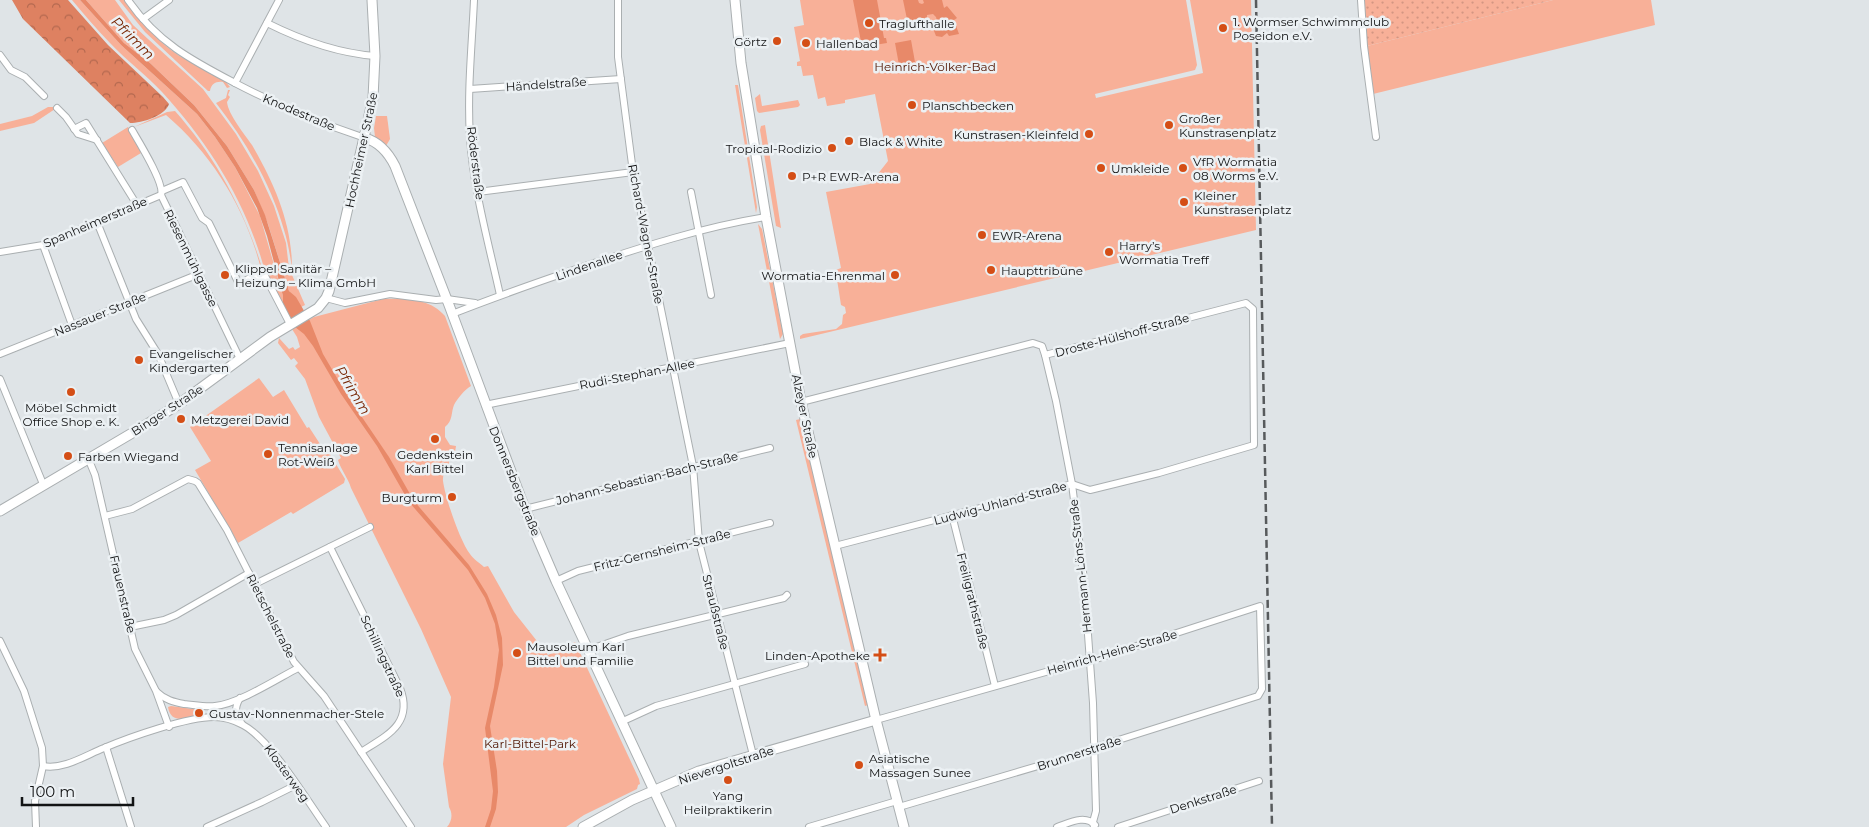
<svg xmlns="http://www.w3.org/2000/svg" width="1869" height="827" font-family="Montserrat,sans-serif">
<defs>
<pattern id="forest-crowns" width="20" height="18" patternUnits="userSpaceOnUse" patternTransform="scale(1.25)"><rect width="20" height="18" fill="#de8161"/><path d="M2 6a3 3 0 1 1 6 0M12 15a3 3 0 1 1 6 0" fill="none" stroke="#b3684f"/></pattern>
<pattern id="garden-dots" width="8" height="8" patternUnits="userSpaceOnUse" patternTransform="scale(1.25)"><rect width="8" height="8" fill="#f8b098"/><path d="M2 2h.1M6 6h.1" fill="none" stroke="#d49682" stroke-width="1.8" stroke-linecap="round"/></pattern>
</defs>
<rect width="100%" height="100%" fill="#dfe4e7"/>
<g fill="#f8b098">
<path d="M 72,0 L 80,0 L 121,45 L 197,114 L 215,137 L 235,167 L 260,216 L 283,296 L 283,305 L 272,285 L 267,269 L 264,268 C 246,202 208,142 162,92 C 146,75 126,60 110,43 C 96,29 84,14 72,0 Z"/>
<path d="M 86,0 L 115,0 L 133,25 L 148,39 L 203,89 L 236,134 L 258,171 L 274,206 L 286,243 L 289,268 L 305,305 L 301,307 L 289,291 L 268,224 L 254,190 L 227,146 L 194,105 L 150,63 L 124,43 Z"/>
<path d="M 119,0 L 124,0 C 140,21 156,40 178,55 C 192,64 221,73 230,87 L 227,88 L 223,82 C 216,81 211,84 210,91 L 208,91 L 145,32 Z"/>
<path d="M 800,0 L 1186,0 L 1197,65 L 1195,70 L 1095,94 L 1096,98 L 1203,73 L 1190,0 L 1251,0 L 1256,230 L 800,339 L 800,336 L 803,334 L 836,329 L 842,324 L 843,315 L 846,313 L 845,307 L 841,305 L 836,273 L 836,270 L 841,268 L 826,192 L 870,184 L 888,161 L 875,94 L 845,100 L 845,103 L 827,106 L 825,97 L 818,99 L 813,75 L 803,76 L 801,66 L 797,66 L 797,62 L 800,61 L 794,27 L 804,25 Z"/>
<path d="M 1553,0 L 1651,0 L 1655,25 L 1373,94 L 1367,46 Z"/>
<path d="M 735,85 L 738,85 L 757,207 L 756,213 Z"/>
<path d="M 228,90 L 230,90 L 228,95 L 230,97 L 227,102 C 228,114 245,135 252,145 C 274,183 292,223 292,268 C 290,255 288,243 284,230 C 271,184 245,140 216,103 L 226,98 Z"/>
<path d="M 760,94 L 762,106 L 798,100 L 800,105 L 798,107 L 759,113 L 757,111 L 755,98 Z"/>
<path d="M 48,107 L 53,107 L 55,109 L 34,123 L 0,131 L 0,124 L 32,116 Z"/>
<path d="M 175,111 C 215,156 245,211 262,268 L 261,269 C 246,210 213,155 166,115 L 134,127 L 167,112 Z"/>
<path d="M 376,116 L 387,116 L 390,139 L 386,146 L 375,137 L 374,128 Z"/>
<path d="M 765,125 L 781,228 L 776,226 L 760,130 L 761,126 Z"/>
<path d="M 128,127 L 141,153 L 118,167 L 102,143 Z"/>
<path d="M 758,224 L 762,229 L 783,334 L 780,339 Z"/>
<path d="M 383,299 C 405,298 430,298 445,316 L 471,386 C 465,389 457,399 454,405 C 451,412 453,421 445,427 L 445,437 L 450,445 L 456,446 C 455,453 454,456 449,461 C 450,469 442,472 443,481 C 445,497 460,541 470,554 C 473,559 480,563 484,567 L 488,566 L 514,612 L 548,655 L 575,642 L 639,779 L 640,784 L 638,785 L 637,789 L 584,815 L 566,827 L 447,827 C 452,821 453,814 449,807 L 443,764 L 451,697 L 421,629 L 351,488 C 348,478 341,470 338,460 L 341,458 L 319,417 L 305,379 L 295,366 L 298,363 L 294,358 L 291,360 L 278,343 L 279,338 L 289,349 L 293,347 L 295,350 L 300,347 L 297,337 L 292,329 L 314,317 Z"/>
<path d="M 259,378 L 273,397 L 284,390 L 307,428 L 309,427 L 320,444 L 325,446 L 345,479 L 344,483 L 293,514 L 291,512 L 238,543 L 195,470 L 211,461 L 190,427 Z"/>
<path d="M 800,419 L 868,705 L 865,706 L 796,420 Z"/>
<path d="M 171,706 L 200,710 L 200,715 C 187,718 171,725 168,707 Z"/>
</g>
<path fill="url(#forest-crowns)" d="M 12,0 L 68,0 L 108,45 L 163,97 L 169,104 C 165,116 142,123 130,123 L 23,19 Z"/>
<path fill="url(#garden-dots)" d="M 1364,0 L 1553,0 L 1367,46 Z"/>
<g fill="#e88969">
<path d="M 80,0 L 86,0 L 124,43 L 150,63 L 194,105 L 227,146 L 254,190 L 265,215 L 289,291 L 296,297 L 310,321 L 323,354 L 347,395 L 389,457 L 414,501 L 469,565 L 487,594 L 496,615 L 502,638 L 503,665 L 490,726 L 497,771 L 498,792 L 496,809 L 490,827 L 485,827 L 491,809 L 493,791 L 485,728 L 494,687 L 499,650 L 495,624 L 485,598 L 468,570 L 409,502 L 377,446 L 341,394 L 313,346 L 304,334 L 295,327 L 283,305 L 283,296 L 267,236 L 257,208 L 235,167 L 215,137 L 197,114 L 121,45 Z"/>
<path d="M 853,0 L 877,0 L 884,38 L 886,38 L 887,43 L 862,47 Z"/>
<path d="M 903,0 L 918,0 L 919,3 L 922,4 L 924,3 L 923,0 L 942,0 L 944,8 L 947,6 L 957,18 L 954,20 L 959,34 L 949,36 L 947,33 L 942,37 L 936,36 L 934,31 L 938,25 L 936,17 L 933,14 L 927,15 L 927,20 L 908,24 Z"/>
<path d="M 911,40 L 915,62 L 899,65 L 895,43 Z"/>
</g>
<g fill="none" stroke-linecap="round" stroke-linejoin="round">
<defs>
<g id="street">
<path d="M 128,0 C 157,42 191,60 235,83 C 277,105 320,123 365,138"/>
<path d="M 474,0 C 472,45 467,92 470,137 C 473,188 489,245 500,295"/>
<path d="M 618,0 L 618,57 L 633,172 L 693,466 L 699,542 L 753,755"/>
<path d="M 1361,0 L 1364,46 L 1376,137"/>
<path d="M 143,19 L 169,0"/>
<path d="M 267,23 C 301,40 337,53 375,56"/>
<path d="M 0,55 L 11,70 L 25,77 L 44,96"/>
<path d="M 235,83 L 279,0"/>
<path d="M 470,89 L 621,79"/>
<path d="M 57,108 L 66,117 L 78,134 L 97,140"/>
<path d="M 74,129 L 86,123 L 137,205"/>
<path d="M 132,130 C 139,142 165,184 161,195 L 240,359"/>
<path d="M 162,191 L 183,182 L 202,218 L 209,223 L 239,284 L 252,277 L 265,276 L 290,324"/>
<path d="M 478,192 L 633,172"/>
<path d="M 691,192 L 711,295"/>
<path d="M 97,222 L 136,319 L 158,354 L 179,404"/>
<path d="M 43,245 L 72,325"/>
<path d="M 0,252 L 43,245 L 161,195"/>
<path d="M 326,298 L 345,303 L 390,294 L 436,300 L 447,299 L 475,303"/>
<path d="M 452,314 C 495,297 538,282 582,267 C 642,247 703,227 766,217"/>
<path d="M 0,354 L 199,274"/>
<path d="M 1045,355 L 1056,401 L 1072,484 L 1084,580 L 1093,703 L 1096,811 L 1093,822 L 1094,827"/>
<path d="M 0,379 L 43,484"/>
<path d="M 801,402 L 1033,343 L 1042,346 L 1045,355 L 1246,303 L 1253,309 L 1254,445 L 1159,473 L 1090,490 L 1072,484 L 835,546"/>
<path d="M 485,405 L 790,343"/>
<path d="M 88,458 L 95,475 L 135,649 L 156,691 L 169,727"/>
<path d="M 525,509 L 770,448"/>
<path d="M 952,515 L 995,686"/>
<path d="M 105,516 L 132,509 L 188,479 L 195,481 L 198,483 L 227,530 L 294,662 L 324,696 L 411,827"/>
<path d="M 330,547 L 400,688 C 414,724 386,736 361,752"/>
<path d="M 556,581 L 578,571 L 770,523"/>
<path d="M 255,584 L 370,527"/>
<path d="M 130,627 L 164,620 L 176,615 L 249,573"/>
<path d="M 0,641 L 24,691 L 42,748 L 43,766 L 35,801 L 36,827"/>
<path d="M 588,650 L 628,636 L 784,598 L 787,595"/>
<path d="M 157,692 C 165,700 174,702 184,704 C 195,705 205,707 215,706 C 238,704 277,679 298,668"/>
<path d="M 240,698 C 234,708 235,715 242,724"/>
<path d="M 876,720 L 1081,662 L 1090,661 L 1260,606 L 1262,689 L 1258,696 L 1093,748 L 1082,753 L 899,807"/>
<path d="M 621,722 L 656,706 L 805,664"/>
<path d="M 106,747 L 131,827"/>
<path d="M 43,766 C 64,770 86,755 104,748 C 130,737 187,717 214,717 C 223,717 234,720 243,725 C 271,740 306,799 326,827"/>
<path d="M 207,827 L 262,802 L 296,785"/>
<path d="M 809,827 L 897,801"/>
<path d="M 1057,827 C 1069,823 1085,814 1095,825"/>
<path d="M 1118,827 L 1259,781"/>
</g>
<g id="secondary">
<path d="M 735,0 L 741,63 L 766,217 L 801,402 L 876,720 L 904,827"/>
<path d="M 365,138 C 379,142 388,152 395,166 L 449,305 L 525,509 L 556,581 L 671,827"/>
<path d="M 0,511 L 144,426 L 179,404 L 270,337 L 318,308 L 326,298 L 329,291 L 373,98 L 375,56 L 372,0"/>
<path d="M 583,827 L 632,800 L 699,771 L 876,720"/>
</g>
</defs>
<use href="#street" stroke="#aaafb1" stroke-width="8"/>
<use href="#secondary" stroke="#aaafb1" stroke-width="11"/>
<use href="#street" stroke="#fff" stroke-width="6"/>
<use href="#secondary" stroke="#fff" stroke-width="9"/>
<path stroke="#575a5c" stroke-width="2.5" stroke-dasharray="8 4" stroke-linecap="butt" d="M 1256,0 L 1272,827"/>
</g>
<g fill="#d44e16" stroke="#ecf1f4" stroke-width="2">
<circle cx="869" cy="23" r="5"/>
<circle cx="1223" cy="28" r="5"/>
<circle cx="777" cy="41" r="5"/>
<circle cx="806" cy="43" r="5"/>
<circle cx="912" cy="105" r="5"/>
<circle cx="1169" cy="125" r="5"/>
<circle cx="1089" cy="134" r="5"/>
<circle cx="849" cy="141" r="5"/>
<circle cx="832" cy="148" r="5"/>
<circle cx="1101" cy="168" r="5"/>
<circle cx="1183" cy="168" r="5"/>
<circle cx="792" cy="176" r="5"/>
<circle cx="1184" cy="202" r="5"/>
<circle cx="982" cy="235" r="5"/>
<circle cx="1109" cy="252" r="5"/>
<circle cx="991" cy="270" r="5"/>
<circle cx="225" cy="275" r="5"/>
<circle cx="895" cy="275" r="5"/>
<circle cx="139" cy="360" r="5"/>
<circle cx="71" cy="392" r="5"/>
<circle cx="181" cy="419" r="5"/>
<circle cx="435" cy="439" r="5"/>
<circle cx="268" cy="454" r="5"/>
<circle cx="68" cy="456" r="5"/>
<circle cx="452" cy="497" r="5"/>
<circle cx="517" cy="653" r="5"/>
<path d="M877.5 647.5h5v5h5v5h-5v5h-5v-5h-5v-5h5z"/>
<circle cx="199" cy="713" r="5"/>
<circle cx="859" cy="765" r="5"/>
<circle cx="728" cy="780" r="5"/>
</g>
<g text-anchor="middle" dominant-baseline="central" stroke-width="5" stroke-linejoin="round" paint-order="stroke">
<g font-size="12" fill="#121314" stroke="#ecf1f4" text-anchor="start">
<text x="1233" y="21">1. Wormser Schwimmclub<tspan x="1233" dy="14">Poseidon e.V.</tspan></text>
<text x="879" y="23">Traglufthalle</text>
<text x="767" y="41" text-anchor="end">Görtz</text>
<text x="816" y="43">Hallenbad</text>
<text x="922" y="105">Planschbecken</text>
<text x="1179" y="118">Großer<tspan x="1179" dy="14">Kunstrasenplatz</tspan></text>
<text x="1079" y="134" text-anchor="end">Kunstrasen-Kleinfeld</text>
<text x="859" y="141">Black &amp; White</text>
<text x="822" y="148" text-anchor="end">Tropical-Rodizio</text>
<text x="1193" y="161">VfR Wormatia<tspan x="1193" dy="14">08 Worms e.V.</tspan></text>
<text x="1111" y="168">Umkleide</text>
<text x="802" y="176">P+R EWR-Arena</text>
<text x="1194" y="195">Kleiner<tspan x="1194" dy="14">Kunstrasenplatz</tspan></text>
<text x="992" y="235">EWR-Arena</text>
<text x="1119" y="245">Harry’s<tspan x="1119" dy="14">Wormatia Treff</tspan></text>
<text x="235" y="268">Klippel Sanitär –<tspan x="235" dy="14">Heizung – Klima GmbH</tspan></text>
<text x="1001" y="270">Haupttribüne</text>
<text x="885" y="275" text-anchor="end">Wormatia-Ehrenmal</text>
<text x="149" y="353">Evangelischer<tspan x="149" dy="14">Kindergarten</tspan></text>
<text x="71" y="407" text-anchor="middle">Möbel Schmidt<tspan x="71" dy="14">Office Shop e. K.</tspan></text>
<text x="191" y="419">Metzgerei David</text>
<text x="278" y="447">Tennisanlage<tspan x="278" dy="14">Rot-Weiß</tspan></text>
<text x="435" y="454" text-anchor="middle">Gedenkstein<tspan x="435" dy="14">Karl Bittel</tspan></text>
<text x="78" y="456">Farben Wiegand</text>
<text x="442" y="497" text-anchor="end">Burgturm</text>
<text x="527" y="646">Mausoleum Karl<tspan x="527" dy="14">Bittel und Familie</tspan></text>
<text x="870" y="655" text-anchor="end">Linden-Apotheke</text>
<text x="209" y="713">Gustav-Nonnenmacher-Stele</text>
<text x="869" y="758">Asiatische<tspan x="869" dy="14">Massagen Sunee</tspan></text>
<text x="728" y="795" text-anchor="middle">Yang<tspan x="728" dy="14">Heilpraktikerin</tspan></text>
</g>
<g font-size="12" fill="#4f1400" stroke="#ecf1f4">
<text x="935" y="66">Heinrich-Völker-Bad</text>
<text x="530" y="743">Karl-Bittel-Park</text>
</g>
<g font-size="12" fill="#121314" stroke="#ecf1f4">
<text transform="translate(546 84) rotate(-4)">Händelstraße</text>
<text transform="translate(299 112) rotate(23)">Knodestraße</text>
<text transform="translate(361 150) rotate(-78)">Hochheimer Straße</text>
<text transform="translate(476 163) rotate(83)">Röderstraße</text>
<text transform="translate(95 222) rotate(-23)">Spanheimerstraße</text>
<text transform="translate(646 234) rotate(79)">Richard-Wagner-Straße</text>
<text transform="translate(191 258) rotate(64)">Riesenmühlgasse</text>
<text transform="translate(589 265) rotate(-19)">Lindenallee</text>
<text transform="translate(100 314) rotate(-22)">Nassauer Straße</text>
<text transform="translate(1122 335) rotate(-15)">Droste-Hülshoff-Straße</text>
<text transform="translate(637 374) rotate(-11)">Rudi-Stephan-Allee</text>
<text transform="translate(167 410) rotate(-33)">Binger Straße</text>
<text transform="translate(805 416) rotate(78)">Alzeyer Straße</text>
<text transform="translate(647 478) rotate(-14)">Johann-Sebastian-Bach-Straße</text>
<text transform="translate(515 481) rotate(68)">Donnersbergstraße</text>
<text transform="translate(1000 503) rotate(-15)">Ludwig-Uhland-Straße</text>
<text transform="translate(662 550) rotate(-14)">Fritz-Gernsheim-Straße</text>
<text transform="translate(1080 566) rotate(-96)">Hermann-Löns-Straße</text>
<text transform="translate(123 594) rotate(77)">Frauenstraße</text>
<text transform="translate(973 601) rotate(76)">Freiligrathstraße</text>
<text transform="translate(716 612) rotate(76)">Straußstraße</text>
<text transform="translate(271 616) rotate(63)">Rietschelstraße</text>
<text transform="translate(1112 652) rotate(-16)">Heinrich-Heine-Straße</text>
<text transform="translate(383 656) rotate(65)">Schillingstraße</text>
<text transform="translate(1079 753) rotate(-18)">Brunnerstraße</text>
<text transform="translate(726 765) rotate(-18)">Nievergoltstraße</text>
<text transform="translate(287 773) rotate(54)">Klosterweg</text>
<text transform="translate(1203 799) rotate(-18)">Denkstraße</text>
</g>
<g font-size="14" font-style="italic" fill="#772400" stroke="#ecf1f4">
<text transform="translate(133 38) rotate(45)">Pfrimm</text>
<text transform="translate(353 390) rotate(59)">Pfrimm</text>
</g>
</g>
<path d="M22 797v8h111v-8" fill="none" stroke="#121314" stroke-width="2.5"/>
<text x="30" y="797" font-size="15" fill="#121314" stroke="#ecf1f4" stroke-width="4" paint-order="stroke">100 m</text>
</svg>
